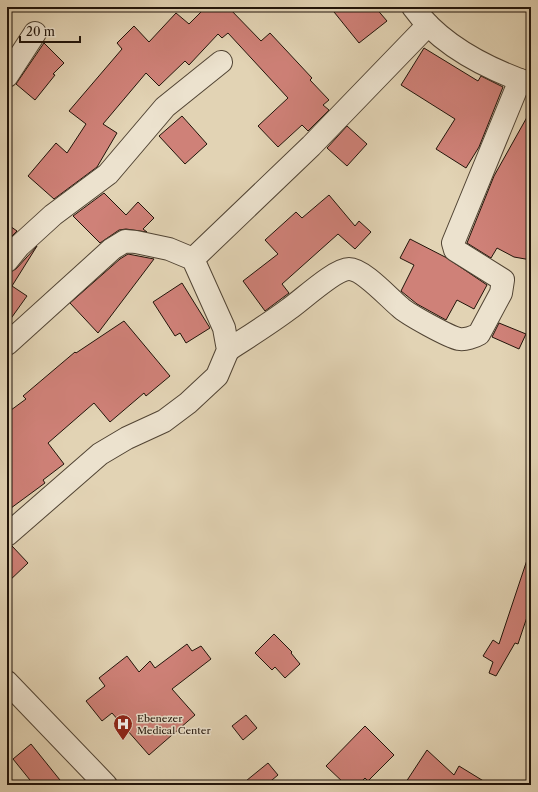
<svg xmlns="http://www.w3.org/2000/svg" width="538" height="792" font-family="'Libre Caslon Text',serif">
<rect width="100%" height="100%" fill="#e2d3b4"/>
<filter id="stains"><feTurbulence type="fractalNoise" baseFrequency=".005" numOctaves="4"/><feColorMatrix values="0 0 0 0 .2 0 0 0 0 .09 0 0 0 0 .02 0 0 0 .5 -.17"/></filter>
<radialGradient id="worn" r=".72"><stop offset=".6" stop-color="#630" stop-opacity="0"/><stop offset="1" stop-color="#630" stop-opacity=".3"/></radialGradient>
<g fill="#cf8178" stroke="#21140a">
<path d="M 206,7 L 228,7 L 261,41 L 270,33 L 312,78 L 310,80 L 329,100 L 323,105 L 329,110 L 308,131 L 302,125 L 278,147 L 258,126 L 288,98 L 228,33 L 222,38 L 218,34 L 189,65 L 185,61 L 159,86 L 146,73 L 103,124 L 117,133 L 97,167 L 54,199 L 28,176 L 56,143 L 67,153 L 86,124 L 69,111 L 122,49 L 117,43 L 134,26 L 149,42 L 176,13 L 189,24 Z"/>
<path d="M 330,7 L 375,7 L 387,21 L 359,43 Z"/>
<path d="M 44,43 L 64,63 L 53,74 L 55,75 L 35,100 L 16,84 Z"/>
<path d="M 424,48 L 478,81 L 481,76 L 503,87 L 479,147 L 466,168 L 436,149 L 455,119 L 401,85 Z"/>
<path d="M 531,110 L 531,260 L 514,257 L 497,248 L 491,258 L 467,243 L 494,176 Z"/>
<path d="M 182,116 L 207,144 L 185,164 L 159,136 Z"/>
<path d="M 347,126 L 367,144 L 347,166 L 327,148 Z"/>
<path d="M 104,193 L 126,215 L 138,202 L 154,218 L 143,229 L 147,232 L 126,229 L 119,230 L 100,243 L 73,216 Z"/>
<path d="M 329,195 L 355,226 L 359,221 L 371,232 L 355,249 L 338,234 L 282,284 L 289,293 L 265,311 L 243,281 L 278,254 L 265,240 L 296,212 L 302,218 Z"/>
<path d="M 7,224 L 17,231 L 7,241 Z"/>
<path d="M 410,239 L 447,258 L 487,285 L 474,309 L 457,300 L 446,320 L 417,304 L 401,291 L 414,265 L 400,258 Z"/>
<path d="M 37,246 L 12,286 L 27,296 L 7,324 L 7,273 L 16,269 Z"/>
<path d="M 128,254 L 154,259 L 98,333 L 70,303 L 120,259 Z"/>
<path d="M 182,283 L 210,328 L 186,343 L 180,333 L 175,336 L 153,302 Z"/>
<path d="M 124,321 L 170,376 L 146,396 L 144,393 L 110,422 L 94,403 L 48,443 L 64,464 L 43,480 L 45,483 L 7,511 L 7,413 L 26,399 L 23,396 L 75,352 L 76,353 Z"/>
<path d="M 499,323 L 526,334 L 519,349 L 492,337 Z"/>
<path d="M 12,546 L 28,563 L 7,583 L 7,547 Z"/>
<path d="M 527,560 L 531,560 L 531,605 L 518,644 L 515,643 L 496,676 L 489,673 L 493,662 L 483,656 L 493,640 L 499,644 Z"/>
<path d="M 274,634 L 292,652 L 291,653 L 300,664 L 285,678 L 275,667 L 272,670 L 255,653 Z"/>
<path d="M 187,644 L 192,651 L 201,646 L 211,659 L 172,689 L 195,715 L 149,755 L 112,713 L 102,721 L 86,701 L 105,686 L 99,678 L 127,656 L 139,672 L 150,661 L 155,668 Z"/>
<path d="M 246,715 L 257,728 L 243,740 L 232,726 Z"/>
<path d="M 365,726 L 394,755 L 368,781 L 365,778 L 358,785 L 346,785 L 326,766 Z"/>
<path d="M 31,744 L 64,785 L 34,785 L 13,759 Z"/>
<path d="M 427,750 L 454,775 L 459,766 L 490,785 L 404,785 Z"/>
<path d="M 268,763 L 278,775 L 266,785 L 241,785 Z"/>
</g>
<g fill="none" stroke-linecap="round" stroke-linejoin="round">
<defs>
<g id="minor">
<path d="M 413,7 C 440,45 488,69 531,84"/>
<path d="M 7,76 L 35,33"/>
<path d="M 193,259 L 311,146 L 428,25"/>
<path d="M 7,261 L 19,246 L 53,215 L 108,174 L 165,107 L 221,62"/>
<path d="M 7,344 L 112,249 L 125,241 L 136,242 L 169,249 L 193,259 L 224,328 L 228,350 L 217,376 L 188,403 L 164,421 L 127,438 L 100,454 L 7,535"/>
<path d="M 228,350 C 248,337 269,324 289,309 C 302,300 335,269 349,269 C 363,269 389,298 400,307 C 407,314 449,337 459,339 C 465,340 474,337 479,334 L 501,293 L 503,280 L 455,250 L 453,243 L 520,80"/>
<path d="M 7,682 L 106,785"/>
</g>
</defs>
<use href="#minor" stroke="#514434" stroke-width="24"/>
<use href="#minor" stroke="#ece2ce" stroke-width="22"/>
</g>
<defs>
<symbol id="hospital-pin" viewBox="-11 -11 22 30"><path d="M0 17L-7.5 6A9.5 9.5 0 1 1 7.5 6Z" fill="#8f2418" stroke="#ece2ce"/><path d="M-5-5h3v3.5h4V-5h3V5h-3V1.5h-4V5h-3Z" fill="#fff"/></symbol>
</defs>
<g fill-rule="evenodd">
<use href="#hospital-pin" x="112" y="713" width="22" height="30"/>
</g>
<g text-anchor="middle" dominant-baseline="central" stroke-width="3" stroke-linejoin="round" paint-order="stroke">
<g font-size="10" fill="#21140a" stroke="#ece2ce" text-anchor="start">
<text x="137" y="718">Ebenezer<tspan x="137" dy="12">Medical Center</tspan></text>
</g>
</g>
<rect width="538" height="792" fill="none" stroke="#e2d3b4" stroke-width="24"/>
<rect x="8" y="8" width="522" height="776" fill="none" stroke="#21140a" stroke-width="2"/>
<rect x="12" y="12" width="514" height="768" fill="none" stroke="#21140a"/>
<path d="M20 36v6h60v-6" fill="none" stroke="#21140a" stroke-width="2"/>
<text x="26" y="36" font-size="12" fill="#21140a" stroke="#ece2ce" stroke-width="3" paint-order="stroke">20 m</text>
<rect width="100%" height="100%" filter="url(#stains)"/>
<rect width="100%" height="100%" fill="url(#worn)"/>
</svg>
